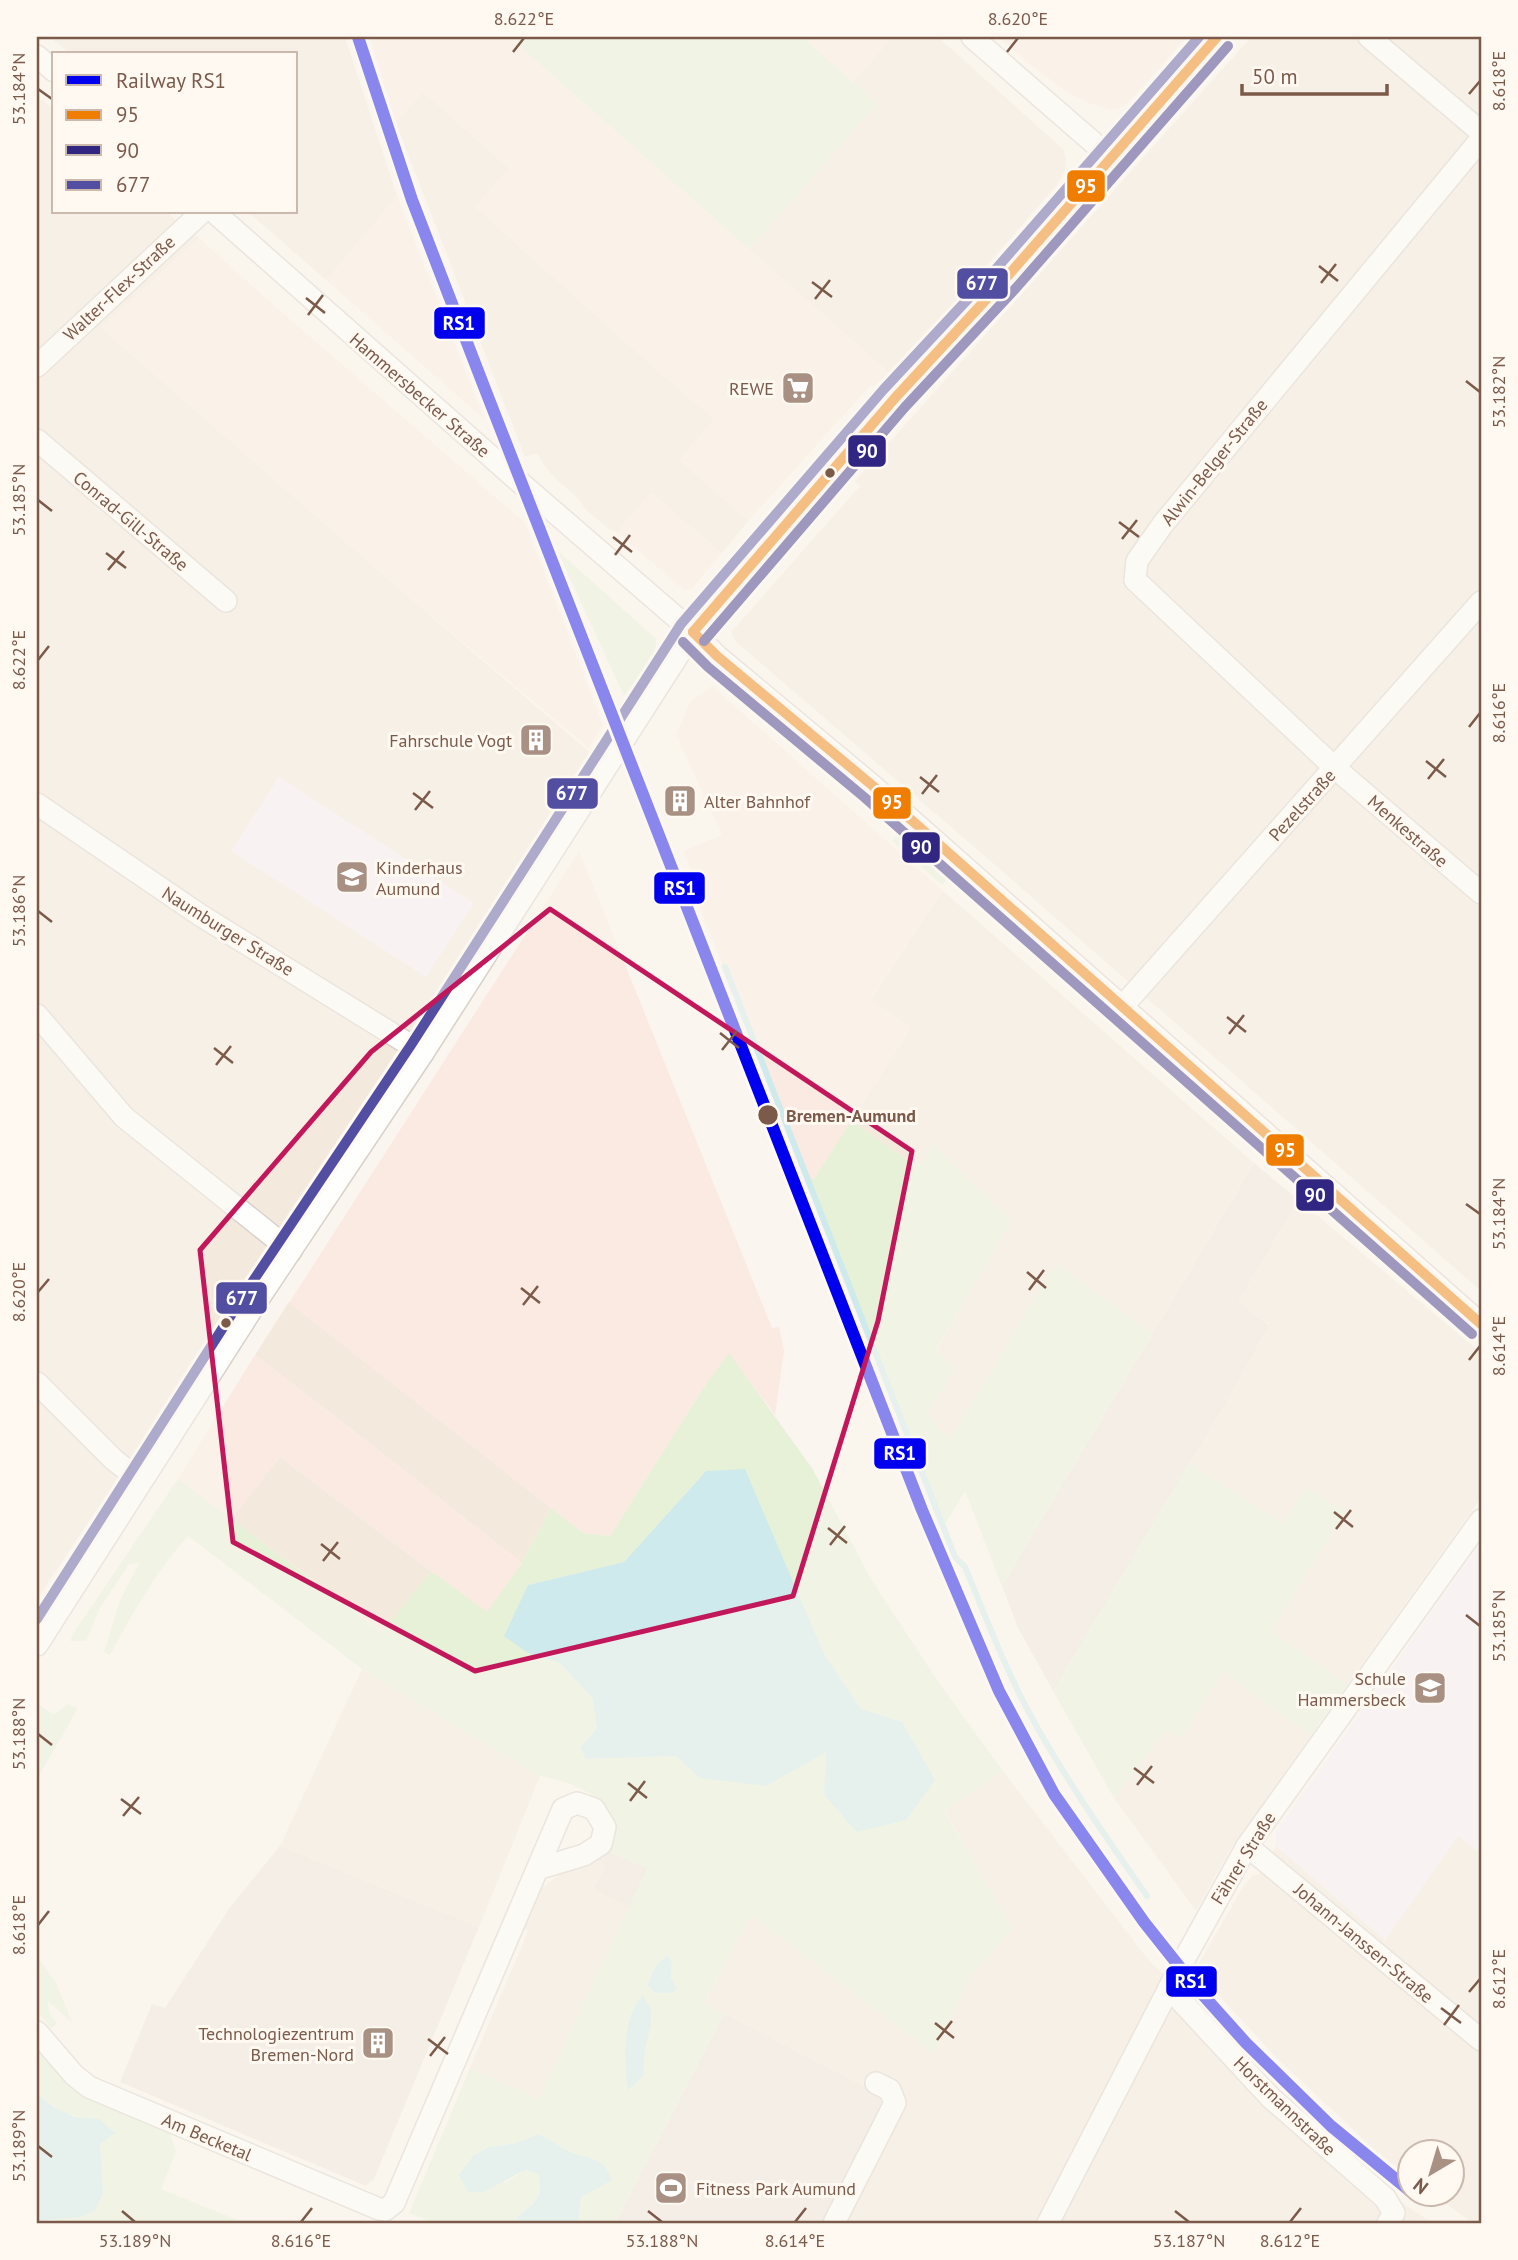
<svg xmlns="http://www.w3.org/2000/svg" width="1518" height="2260" font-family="'PT Sans',sans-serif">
<rect width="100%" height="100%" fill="#faf5ee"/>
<g fill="#f4e9dd">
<path d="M 50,37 L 345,37 L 397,196 L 326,280 L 248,212 L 296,212 L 296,54 L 70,54 Z"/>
<path d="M 893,37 L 938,37 L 1064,150 L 1066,161 L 1065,171 L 1056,186 L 892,375 L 749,249 L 876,104 L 853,82 Z"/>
<path d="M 1251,37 L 1481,37 L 1481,1291 L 986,857 L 736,642 L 731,632 L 860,486 L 855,481 Z"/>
<path d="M 423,92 L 509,168 L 475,207 L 660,373 L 714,419 L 679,460 L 748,521 L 722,553 L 651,492 L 617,532 L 609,529 L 586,510 L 578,498 L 556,479 L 543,464 L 537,453 L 525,457 L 396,123 Z"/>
<path d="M 37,96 L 54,110 L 54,212 L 168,212 L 172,217 L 199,238 L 101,328 L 398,588 L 593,755 L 419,1026 L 40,1595 L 37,1591 Z"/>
<path d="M 943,891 L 1254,1163 L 1152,1334 L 1056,1265 L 950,1440 L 927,1414 L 954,1369 L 936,1351 L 1011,1221 L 932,1144 L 918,1167 L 851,1121 L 911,1028 L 871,1000 Z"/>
<path d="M 1299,1200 L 1481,1353 L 1481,1498 L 1347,1685 L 1271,1631 L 1283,1524 L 1189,1463 L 1269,1324 L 1237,1301 Z"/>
<path d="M 289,1302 L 551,1508 L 522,1563 L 354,1431 L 255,1355 Z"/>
<path d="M 280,1457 L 431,1571 L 383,1632 L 231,1519 Z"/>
<path d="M 362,1669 L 540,1776 L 479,1927 L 280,1846 Z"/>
<path d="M 1223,1671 L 1311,1735 L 1231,1848 L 1196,1911 L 1114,1798 L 1166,1729 L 1182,1736 Z"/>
<path d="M 1003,1771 L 1150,1962 L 1185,1993 L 1252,2068 L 1323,2136 L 1408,2207 L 1433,2223 L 826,2223 L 704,2004 L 751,1915 L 934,2052 L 969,1978 L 1012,1929 L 944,1810 Z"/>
<path d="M 1458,1836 L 1481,1853 L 1481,2223 L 1472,2223 L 1433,2194 L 1452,2194 L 1452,2152 L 1410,2152 L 1409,2176 L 1376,2151 L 1278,2059 L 1195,1970 L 1243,1887 L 1251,1877 L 1260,1873 L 1276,1846 L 1385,1940 Z"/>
<path d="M 597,1860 L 605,1865 L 594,1890 L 630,1907 L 539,2100 L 470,2068 L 528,1931 L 522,1928 L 536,1893 L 558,1875 Z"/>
</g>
<g fill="#faeae2">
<path d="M 370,37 L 521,37 L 516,43 L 892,375 L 868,388 L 748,521 L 679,460 L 714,419 L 660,373 L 475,207 L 508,168 L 423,92 L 396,123 Z"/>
<path d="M 803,37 L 893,37 L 853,82 Z"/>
<path d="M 998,37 L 1187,37 L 1127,104 L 1117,109 L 1111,110 L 1089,103 L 1066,91 L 1036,69 Z"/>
<path d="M 397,196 L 484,419 L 326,280 Z"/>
<path d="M 199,238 L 278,309 L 525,523 L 603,725 L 589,748 L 398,588 L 101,328 Z"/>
<path d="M 651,492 L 722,553 L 691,589 L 684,590 L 617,532 Z"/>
<path d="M 712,686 L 943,891 L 871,999 L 911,1027 L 815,1179 L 808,1180 L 699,905 L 704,902 L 683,851 L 722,835 L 676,734 L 690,702 Z"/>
<path d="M 579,851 L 772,1328 L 779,1327 L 784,1351 L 775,1415 L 729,1354 L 706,1384 L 610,1536 L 583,1533 L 289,1303 Z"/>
<path d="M 255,1355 L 354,1431 L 522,1563 L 487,1613 L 280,1457 L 231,1519 L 178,1479 Z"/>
</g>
<g fill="#ede5de">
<path d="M 1254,1163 L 1299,1200 L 1238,1301 L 1269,1325 L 1232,1392 L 1053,1691 L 1018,1628 L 1002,1586 Z"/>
<path d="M 280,1846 L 479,1927 L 374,2179 L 366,2186 L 120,2082 L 152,2004 L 165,2008 L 230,1907 Z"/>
<path d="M 610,1852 L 648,1868 L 630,1907 L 593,1890 L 605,1866 L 597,1860 Z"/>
<path d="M 724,2014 L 891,2101 L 826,2223 L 615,2223 Z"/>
</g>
<g fill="#f6edf5">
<path d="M 279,777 L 474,903 L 426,977 L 231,851 Z"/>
<path d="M 1481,1543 L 1481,1853 L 1458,1836 L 1385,1940 L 1276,1846 L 1276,1832 Z"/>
</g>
<g fill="#e7f1d8" fill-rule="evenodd">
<path d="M 521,37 L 803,37 L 877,104 L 749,249 L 516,43 Z"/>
<path d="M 557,550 L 656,639 C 657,660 636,680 624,696 Z"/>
<path d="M 905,827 L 954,872 L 942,885 L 892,841 Z"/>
<path d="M 851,1121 L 918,1167 L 932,1144 L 1011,1221 L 936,1350 L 954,1369 L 927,1414 L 950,1440 L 1056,1264 L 1152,1334 L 1002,1586 L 965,1491 L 944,1526 L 808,1180 L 815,1178 Z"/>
<path d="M 729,1353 L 812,1468 L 871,1579 L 935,1677 L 1003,1771 L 944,1811 L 1012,1929 L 969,1978 L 934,2053 L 751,1915 L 704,2003 L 724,2014 L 615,2223 L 578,2223 L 581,2197 L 591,2158 L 572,2153 L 539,2134 L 517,2143 L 489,2147 L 505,2183 L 525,2170 L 539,2174 L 540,2194 L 532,2205 L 518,2216 L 517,2223 L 433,2223 L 409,2213 L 470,2068 L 539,2100 L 647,1868 L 610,1852 C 625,1803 580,1783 540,1776 L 362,1669 L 188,1536 C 156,1571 133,1613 110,1655 L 104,1652 L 120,1600 L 139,1563 L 129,1564 L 100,1608 L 86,1641 L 70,1641 L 76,1629 L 178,1479 L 382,1632 L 431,1571 L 487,1612 L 522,1563 L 551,1508 L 583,1533 L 610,1536 L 706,1384 ZM 745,1470 L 824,1654 L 861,1709 L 902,1722 L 827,1751 L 700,1778 L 677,1756 L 586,1759 L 580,1748 L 597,1728 L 592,1698 L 560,1663 L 528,1585 L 624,1562 L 706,1471 ZM 672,1962 L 671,1978 L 677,1989 L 655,1993 L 647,1985 L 656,1966 Z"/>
<path d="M 1189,1463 L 1283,1524 L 1307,1488 L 1345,1512 L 1271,1631 L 1347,1685 L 1311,1735 L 1223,1671 L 1182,1737 L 1166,1729 L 1114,1798 L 1053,1691 Z"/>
<path d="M 67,1704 L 78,1708 L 37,1779 L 37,1711 L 40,1705 L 54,1715 Z"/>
<path d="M 37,1956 L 56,1983 L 73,2024 L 48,2001 L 49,2012 L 57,2024 L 51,2028 L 37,2011 Z"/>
<path d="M 37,2048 L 85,2095 L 122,2113 L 168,2129 L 176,2151 L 161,2189 L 245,2223 L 37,2223 L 37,2221 L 54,2221 L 100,2165 L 99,2119 C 68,2117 61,2112 37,2094 Z"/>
</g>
<g fill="#ceeaec">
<path d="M 745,1469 L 824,1654 L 861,1709 L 902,1722 L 935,1780 L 906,1820 L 857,1832 L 824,1795 L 826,1752 L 766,1786 L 700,1778 L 676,1756 L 586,1759 L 580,1748 L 597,1728 L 592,1698 L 560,1663 L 528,1653 L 504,1636 L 528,1585 L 624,1562 L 706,1471 Z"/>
<path d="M 667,1955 L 672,1962 L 671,1978 L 677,1989 L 671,1993 L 655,1993 L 647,1985 L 656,1966 Z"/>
<path d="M 643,1995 L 651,2009 L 651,2025 L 645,2048 L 643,2076 L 628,2090 C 623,2062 622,2017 643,1995 Z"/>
<path d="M 37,2094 L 54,2107 L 75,2117 L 99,2119 L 115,2133 L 100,2144 L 103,2193 L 95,2210 L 81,2217 L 37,2221 Z"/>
<path d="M 539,2134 L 572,2153 L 591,2158 L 604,2165 L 612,2180 L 581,2197 L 578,2223 L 517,2223 L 518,2216 L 532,2205 L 540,2194 L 539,2174 L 525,2170 L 484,2192 L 468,2192 L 459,2175 L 473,2156 L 489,2147 L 517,2143 Z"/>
</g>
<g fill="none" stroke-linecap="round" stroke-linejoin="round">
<path stroke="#ceeaec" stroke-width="6" d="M 725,967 L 955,1557 L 965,1567 C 986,1618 1006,1671 1033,1720 C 1067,1781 1107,1839 1147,1896"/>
<defs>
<g id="minor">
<path d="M 972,37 L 1111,158"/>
<path d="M 1369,37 L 1481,132"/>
<path d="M 37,56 L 54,71"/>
<path d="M 1481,139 L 1163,524 L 1137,561 L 1135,580 L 1335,768 L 1481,893"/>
<path d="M 214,212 L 523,485 L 693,632 L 717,656 L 873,786 L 1481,1324"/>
<path d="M 37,366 L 202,212"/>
<path d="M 37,440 L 226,601"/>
<path d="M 37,804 L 200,915 L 423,1053"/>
<path d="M 1122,1007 L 1481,602"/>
<path d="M 37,1015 L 124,1117 L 291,1251"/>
<path d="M 37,1383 L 114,1460 L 141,1481"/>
<path d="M 37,1645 L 259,1298 L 423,1053 L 693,632 L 895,398 L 1005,279 L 1217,37"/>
<path d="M 1247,1846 L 1481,2040"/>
<path d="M 1169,1988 L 1271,2098 L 1385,2198 L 1394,2213 L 1388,2223"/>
<path d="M 37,2032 L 74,2075 L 89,2087 L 379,2209 L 385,2210 L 394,2203 L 563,1809 L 577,1803 L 594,1809 L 605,1827 L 601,1844 L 584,1855 L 537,1869"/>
<path d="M 834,2223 L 895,2103 L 890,2090 L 876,2083"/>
<path d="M 1048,2223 L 1180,1967 L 1247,1846 L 1481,1520"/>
</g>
</defs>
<use href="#minor" stroke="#d9d0ca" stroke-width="24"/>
<use href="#minor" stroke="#fefefc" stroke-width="21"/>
<defs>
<g id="bus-1">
<path d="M 693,632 L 717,656 L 873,786 L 1481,1324"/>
<path d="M 693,632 L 895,398 L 1005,279 L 1217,37"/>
</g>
<g id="bus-2">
<path d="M 704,641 L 905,407 L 1016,288 L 1228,46"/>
<path d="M 683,642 L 708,667 L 864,797 L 1472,1334"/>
</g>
<path id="bus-3" d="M 37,1619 L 247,1290 L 411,1045 L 681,624 L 884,389 L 995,270 L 1199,37"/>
</defs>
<use href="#bus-1" stroke="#fff9f2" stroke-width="16"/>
<use href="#bus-2" stroke="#fff9f2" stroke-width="16"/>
<use href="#bus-3" stroke="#fff9f2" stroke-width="16"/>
<use href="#bus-1" stroke="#ef7d00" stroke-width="10"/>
<use href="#bus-2" stroke="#312783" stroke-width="10"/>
<use href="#bus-3" stroke="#524ea2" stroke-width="10"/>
<defs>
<path id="rail-1" d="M 358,37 L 412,200 L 483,384 L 922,1510 L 999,1691 L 1054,1794 L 1144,1922 L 1194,1985 L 1246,2043 L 1331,2126 L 1410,2191"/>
</defs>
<use href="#rail-1" stroke="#fff9f2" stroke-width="18"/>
<use href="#rail-1" stroke="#00e" stroke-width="12"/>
</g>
<path d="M0 0H1518V2260H0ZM 550,909 L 912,1151 L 878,1321 L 793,1596 L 475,1671 L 233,1542 L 200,1250 L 371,1052 Z" fill="#faf5ee" fill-opacity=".55" fill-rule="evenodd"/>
<path fill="none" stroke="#c2185b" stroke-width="5" stroke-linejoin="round" d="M 550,909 L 912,1151 L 878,1321 L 793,1596 L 475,1671 L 233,1542 L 200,1250 L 371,1052 Z"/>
<path fill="none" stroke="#7c5a49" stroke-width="2.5" d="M 513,52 L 524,38M 1007,52 L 1018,38M 38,89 L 52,99M 1469,94 L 1480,81M 1319,266 L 1338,281M 812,282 L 832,297M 1321,283 L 1336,264M 306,298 L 325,313M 815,299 L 830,280M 308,315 L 323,295M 1466,381 L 1480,392M 38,500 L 52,511M 1119,522 L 1139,537M 613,537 L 632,552M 1122,539 L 1137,520M 106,553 L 126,568M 615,555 L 630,535M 108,570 L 124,551M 38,660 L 49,646M 1469,727 L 1480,713M 1426,761 L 1446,777M 920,777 L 939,792M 1428,779 L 1444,759M 413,793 L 433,808M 922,794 L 937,775M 415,810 L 430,791M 38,911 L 52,922M 1227,1017 L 1246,1032M 720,1033 L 739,1048M 1229,1034 L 1244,1015M 214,1048 L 233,1063M 722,1050 L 737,1031M 216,1065 L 231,1046M 1466,1204 L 1480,1214M 1027,1272 L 1046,1288M 521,1288 L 540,1303M 1029,1290 L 1044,1270M 38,1292 L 49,1279M 523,1305 L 538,1286M 1469,1360 L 1480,1346M 1334,1512 L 1353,1527M 828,1528 L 847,1543M 1336,1529 L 1351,1510M 321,1544 L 340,1559M 830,1545 L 845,1526M 323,1561 L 338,1542M 1466,1615 L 1480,1626M 38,1734 L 52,1745M 1134,1768 L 1154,1783M 628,1783 L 647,1798M 1137,1785 L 1152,1766M 121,1799 L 141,1814M 630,1801 L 645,1781M 123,1816 L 139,1797M 38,1925 L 49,1911M 1469,1992 L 1480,1979M 1441,2008 L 1461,2023M 935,2023 L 954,2038M 1444,2025 L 1459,2005M 428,2039 L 448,2054M 937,2040 L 952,2021M 430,2056 L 445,2037M 38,2146 L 52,2157M 122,2211 L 135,2222M 648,2211 L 662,2222M 1175,2211 L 1189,2222M 301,2222 L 312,2208M 795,2222 L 806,2208M 1290,2222 L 1301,2208"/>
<defs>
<symbol id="supermarket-square" viewBox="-11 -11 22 22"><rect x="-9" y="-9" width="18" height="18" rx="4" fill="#a89083" stroke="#fff9f2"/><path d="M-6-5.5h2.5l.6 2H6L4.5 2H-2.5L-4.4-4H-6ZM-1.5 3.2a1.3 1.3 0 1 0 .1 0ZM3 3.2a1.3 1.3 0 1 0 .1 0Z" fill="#fff"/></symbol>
<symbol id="building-square" viewBox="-11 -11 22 22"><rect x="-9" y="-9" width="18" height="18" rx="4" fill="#a89083" stroke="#fff9f2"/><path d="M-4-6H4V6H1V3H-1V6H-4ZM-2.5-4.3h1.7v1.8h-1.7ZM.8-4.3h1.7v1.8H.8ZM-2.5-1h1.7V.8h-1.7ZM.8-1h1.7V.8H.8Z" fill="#fff"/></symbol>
<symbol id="school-square" viewBox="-11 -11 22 22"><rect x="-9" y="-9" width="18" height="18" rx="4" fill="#a89083" stroke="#fff9f2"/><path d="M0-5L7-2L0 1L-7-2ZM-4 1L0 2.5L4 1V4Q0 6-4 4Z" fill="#fff"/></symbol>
<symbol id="stadium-square" viewBox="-11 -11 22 22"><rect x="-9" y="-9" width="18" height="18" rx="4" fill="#a89083" stroke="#fff9f2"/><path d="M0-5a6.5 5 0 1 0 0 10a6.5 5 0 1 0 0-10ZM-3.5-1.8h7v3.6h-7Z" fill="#fff"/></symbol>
</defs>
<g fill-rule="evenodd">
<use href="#supermarket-square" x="779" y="369" width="38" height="38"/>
<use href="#building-square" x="517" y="721" width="38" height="38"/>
<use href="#building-square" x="661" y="782" width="38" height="38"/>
<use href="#school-square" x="333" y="858" width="38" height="38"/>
<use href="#school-square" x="1411" y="1669" width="38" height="38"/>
<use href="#building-square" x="359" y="2024" width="38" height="38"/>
<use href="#stadium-square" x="652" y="2169" width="38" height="38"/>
</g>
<g fill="#7c5a49" stroke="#fff9f2" stroke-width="2.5">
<circle cx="830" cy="473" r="6"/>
<circle cx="768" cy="1115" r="11"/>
<circle cx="226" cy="1323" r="6"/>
</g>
<g text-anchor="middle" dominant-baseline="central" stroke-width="6" stroke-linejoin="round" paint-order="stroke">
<g font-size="18" fill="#7c5a49" stroke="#fff9f2">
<text transform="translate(119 288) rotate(-43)">Walter-Flex-Straße</text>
<text transform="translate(420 395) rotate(41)">Hammersbecker Straße</text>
<text transform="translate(1214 462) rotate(-51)">Alwin-Belger-Straße</text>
<text transform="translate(131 521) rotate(40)">Conrad-Gill-Straße</text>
<text transform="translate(1302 805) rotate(-48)">Pezelstraße</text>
<text transform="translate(1408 831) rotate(41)">Menkestraße</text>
<text transform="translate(228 931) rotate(32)">Naumburger Straße</text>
<text transform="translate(1243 1858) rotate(-58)">Fährer Straße</text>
<text transform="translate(1364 1943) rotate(40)">Johann-Janssen-Straße</text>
<text transform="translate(1285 2106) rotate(44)">Horstmannstraße</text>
<text transform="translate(207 2137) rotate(23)">Am Becketal</text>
</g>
<g font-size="18" fill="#7c5a49" stroke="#fff9f2" text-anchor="end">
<text x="774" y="388">REWE</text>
<text x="512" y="740">Fahrschule Vogt</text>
<text x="704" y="801" text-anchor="start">Alter Bahnhof</text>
<text x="376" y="867" text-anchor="start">Kinderhaus<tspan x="376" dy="21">Aumund</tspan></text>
<text x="1406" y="1678">Schule<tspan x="1406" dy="21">Hammersbeck</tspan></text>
<text x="354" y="2033">Technologiezentrum<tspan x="354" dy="21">Bremen-Nord</tspan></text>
<text x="696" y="2188" text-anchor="start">Fitness Park Aumund</text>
</g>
<g font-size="18" font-weight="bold" fill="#7c5a49" stroke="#fff9f2" text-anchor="start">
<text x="786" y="1115">Bremen-Aumund</text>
</g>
</g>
<g stroke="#fff9f2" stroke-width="2.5">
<rect x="1066" y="169" width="40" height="34" rx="7" fill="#ef7d00"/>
<rect x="956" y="267" width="53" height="33" rx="7" fill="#524ea2"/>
<rect x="433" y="306" width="53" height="34" rx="7" fill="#00e"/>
<rect x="847" y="434" width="40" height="34" rx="7" fill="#312783"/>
<rect x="546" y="777" width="53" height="33" rx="7" fill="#524ea2"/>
<rect x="872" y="786" width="40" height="34" rx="7" fill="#ef7d00"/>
<rect x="901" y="831" width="40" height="33" rx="7" fill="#312783"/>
<rect x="653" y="871" width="53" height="34" rx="7" fill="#00e"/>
<rect x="1265" y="1133" width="40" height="34" rx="7" fill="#ef7d00"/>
<rect x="1295" y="1178" width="40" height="34" rx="7" fill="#312783"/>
<rect x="215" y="1281" width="53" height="34" rx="7" fill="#524ea2"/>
<rect x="873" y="1437" width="54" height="33" rx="7" fill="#00e"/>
<rect x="1165" y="1965" width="53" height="33" rx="7" fill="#00e"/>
</g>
<g font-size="19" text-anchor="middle" font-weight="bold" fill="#fff">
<text x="1086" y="193">95</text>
<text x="982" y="290">677</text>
<text x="459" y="330">RS1</text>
<text x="867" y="458">90</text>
<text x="572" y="800">677</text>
<text x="892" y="809">95</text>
<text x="921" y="854">90</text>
<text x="680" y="895">RS1</text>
<text x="1285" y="1157">95</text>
<text x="1315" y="1202">90</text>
<text x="242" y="1305">677</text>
<text x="900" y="1460">RS1</text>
<text x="1191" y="1988">RS1</text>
</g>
<rect width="1518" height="2260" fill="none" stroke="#fff9f2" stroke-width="77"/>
<rect x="52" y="52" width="245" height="161" fill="#fff9f2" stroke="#cbb9ae" stroke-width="2"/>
<rect x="66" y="75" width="35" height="10" fill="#0000ee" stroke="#cbb9ae" stroke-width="2"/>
<text x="116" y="88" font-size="21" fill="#7c5a49">Railway RS1</text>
<rect x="66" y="110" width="35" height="10" fill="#ef7d00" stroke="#cbb9ae" stroke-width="2"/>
<text x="116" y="122" font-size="21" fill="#7c5a49">95</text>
<rect x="66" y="145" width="35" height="10" fill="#312783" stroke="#cbb9ae" stroke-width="2"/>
<text x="116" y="158" font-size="21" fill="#7c5a49">90</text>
<rect x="66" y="180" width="35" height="10" fill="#524ea2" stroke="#cbb9ae" stroke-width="2"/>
<text x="116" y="192" font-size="21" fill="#7c5a49">677</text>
<g transform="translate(1431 2173) rotate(218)"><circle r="33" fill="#fff9f2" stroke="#cbb9ae" stroke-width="2"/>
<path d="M0-5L12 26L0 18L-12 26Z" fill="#a89083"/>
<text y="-10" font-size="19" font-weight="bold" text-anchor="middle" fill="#7c5a49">N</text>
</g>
<path d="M1242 84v10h145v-10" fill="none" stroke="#7c5a49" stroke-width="3.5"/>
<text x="1252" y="84" font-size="21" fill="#7c5a49" stroke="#fff9f2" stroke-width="5" paint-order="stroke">50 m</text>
<rect x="38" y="38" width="1442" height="2184" fill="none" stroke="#7c5a49" stroke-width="2.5"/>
<g font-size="18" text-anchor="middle" fill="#7c5a49">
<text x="524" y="25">8.622°E</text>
<text x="1018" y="25">8.620°E</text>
<text transform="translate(1499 81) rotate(-90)" y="6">8.618°E</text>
<text transform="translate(19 89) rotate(-90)" y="6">53.184°N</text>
<text transform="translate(1499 392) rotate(-90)" y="6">53.182°N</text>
<text transform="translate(19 500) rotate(-90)" y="6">53.185°N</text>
<text transform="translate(19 660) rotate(-90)" y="6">8.622°E</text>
<text transform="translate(1499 713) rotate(-90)" y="6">8.616°E</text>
<text transform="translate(19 911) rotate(-90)" y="6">53.186°N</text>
<text transform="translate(1499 1214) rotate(-90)" y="6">53.184°N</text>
<text transform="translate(19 1292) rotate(-90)" y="6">8.620°E</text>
<text transform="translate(1499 1346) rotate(-90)" y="6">8.614°E</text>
<text transform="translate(1499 1626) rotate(-90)" y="6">53.185°N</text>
<text transform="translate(19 1734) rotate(-90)" y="6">53.188°N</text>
<text transform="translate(19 1925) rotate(-90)" y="6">8.618°E</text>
<text transform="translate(1499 1979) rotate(-90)" y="6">8.612°E</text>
<text transform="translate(19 2146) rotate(-90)" y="6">53.189°N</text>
<text x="135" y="2247">53.189°N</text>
<text x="301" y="2247">8.616°E</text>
<text x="662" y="2247">53.188°N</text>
<text x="795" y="2247">8.614°E</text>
<text x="1189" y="2247">53.187°N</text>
<text x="1290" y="2247">8.612°E</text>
</g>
</svg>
